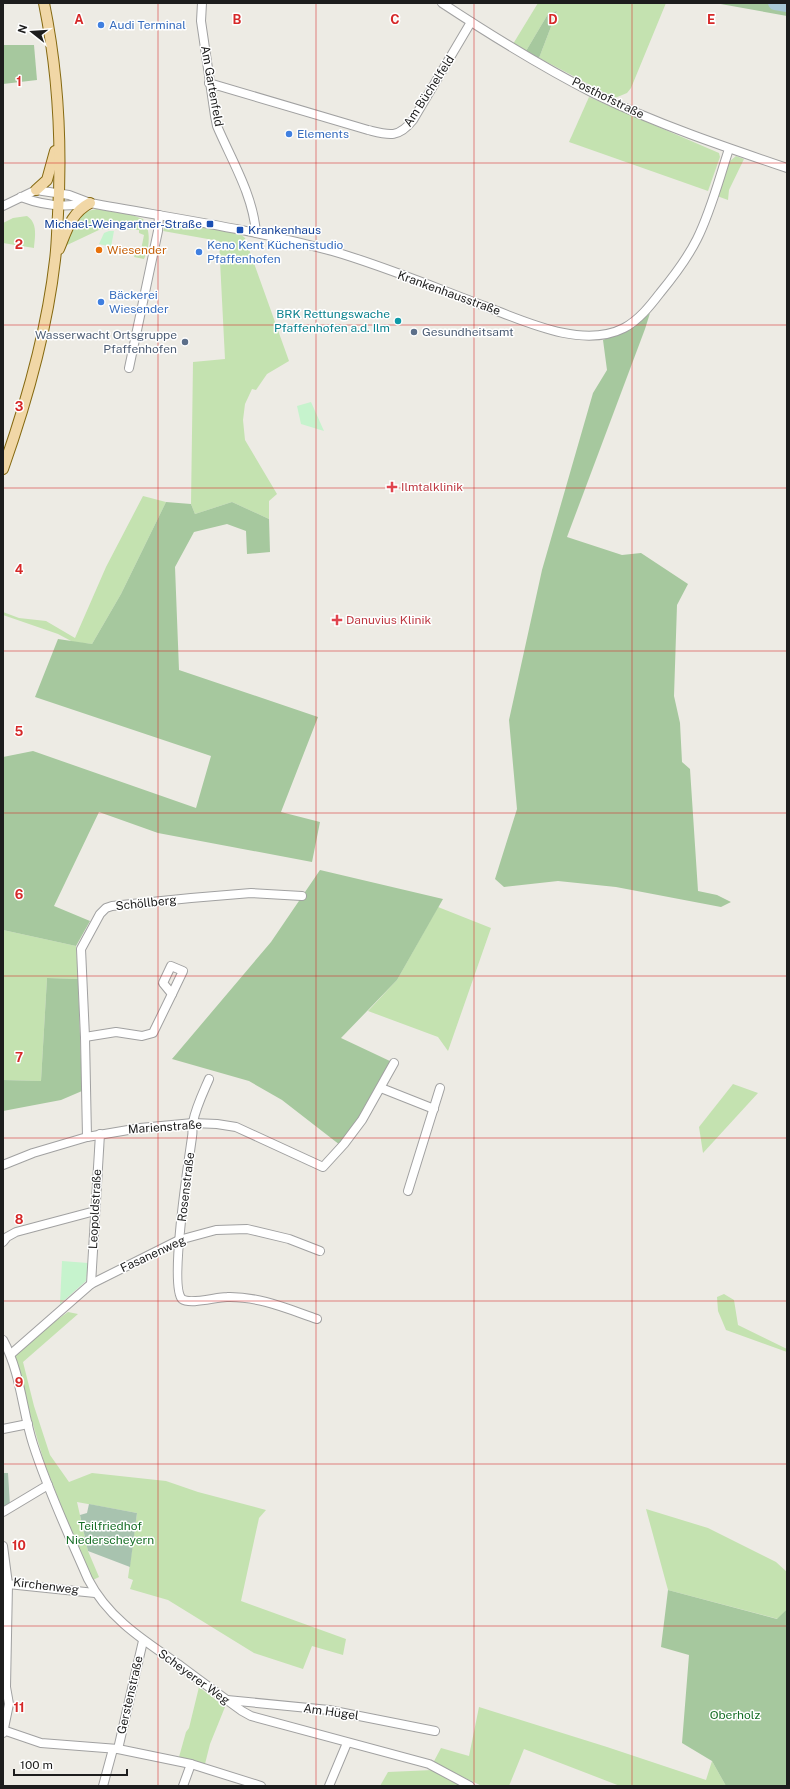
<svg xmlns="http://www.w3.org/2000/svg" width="790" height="1789" font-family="'Public Sans',sans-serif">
<rect width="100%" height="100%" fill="#edebe4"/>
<g fill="#c4e2b0">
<path d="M 538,3 L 666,3 L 631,88 L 627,93 L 615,98 L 539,58 L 557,11 L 548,14 L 526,51 L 513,44 Z"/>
<path d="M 589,97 L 719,153 L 720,157 L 708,191 L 569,142 Z"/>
<path d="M 736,156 L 744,159 L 729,190 L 728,200 L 717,196 L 730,161 Z"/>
<path d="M 97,209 L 132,215 L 143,219 C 151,229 150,248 144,259 L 134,257 L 135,254 L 140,255 L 144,235 L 139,233 L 139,230 L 101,229 L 65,246 C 72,227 74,212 97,209 Z"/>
<path d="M 27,216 C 38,223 35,237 34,248 L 3,243 L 3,223 L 13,218 Z"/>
<path d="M 175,224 L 231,232 L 240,234 L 245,238 L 289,361 L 267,374 L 256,390 L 252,389 L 245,404 L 243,420 L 245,440 L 277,494 L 269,501 L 269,519 L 232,502 L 195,514 L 191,504 L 193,362 L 225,359 L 219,241 L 163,231 L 165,227 Z"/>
<path d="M 143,496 L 166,502 L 121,594 L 92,644 L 73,642 L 58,634 L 3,615 L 3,612 L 19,618 L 46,621 L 75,638 L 106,567 Z"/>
<path d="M 438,907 L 491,928 L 448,1051 L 438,1037 L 368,1011 L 397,980 Z"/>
<path d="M 3,930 L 76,946 L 78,979 L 47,978 L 41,1081 L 3,1080 Z"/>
<path d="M 733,1084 L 758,1093 L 703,1153 L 699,1127 Z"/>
<path d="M 724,1294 L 734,1300 L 738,1325 L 787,1349 L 787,1352 L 726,1330 L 718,1311 L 717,1297 Z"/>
<path d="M 68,1312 L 78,1314 L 23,1362 L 34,1406 L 50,1455 L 69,1482 L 92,1473 L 166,1481 L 198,1492 L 266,1510 L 259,1518 L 241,1601 L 346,1639 L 343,1655 L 312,1646 L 303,1669 L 254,1653 L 168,1600 L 130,1589 L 133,1580 L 128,1578 L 137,1513 L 77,1502 L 88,1551 L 99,1577 L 93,1580 L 89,1576 L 45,1465 L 13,1357 L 30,1339 Z"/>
<path d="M 646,1509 L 708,1528 L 776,1562 L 787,1572 L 787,1609 L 778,1619 L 668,1590 Z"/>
<path d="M 199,1687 L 225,1707 L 210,1744 L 205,1764 L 179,1757 L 186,1732 L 189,1728 Z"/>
<path d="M 479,1707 L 607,1747 L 706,1780 L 712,1761 L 726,1786 L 620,1786 L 524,1749 L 509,1786 L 482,1786 L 433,1763 L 441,1748 L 469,1756 Z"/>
<path d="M 433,1770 L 463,1786 L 380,1786 L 388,1772 Z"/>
</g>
<g fill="#a6c89e">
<path d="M 715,3 L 787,3 L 787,16 Z"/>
<path d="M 557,11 L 539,58 L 526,51 L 548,14 Z"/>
<path d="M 3,45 L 34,45 L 37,80 L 3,84 Z"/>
<path d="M 650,313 L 645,329 L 567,537 L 622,555 L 641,553 L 688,584 L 677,605 L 674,696 L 680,723 L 682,762 L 690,769 L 698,891 L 717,895 L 731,902 L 721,907 L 616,887 L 558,881 L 504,887 L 495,879 L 517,809 L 509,720 L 542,570 L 593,393 L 607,370 L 603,340 L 632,328 Z"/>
<path d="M 166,502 L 191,504 L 195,514 L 232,502 L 269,519 L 270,552 L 247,554 L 246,531 L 227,524 L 194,532 L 175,567 L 179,670 L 318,717 L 281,812 L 320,822 L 312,862 L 158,833 L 99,812 L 54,906 L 90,921 L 76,946 L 3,930 L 3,757 L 33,751 L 196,808 L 211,756 L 35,697 L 58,639 L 92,644 L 121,594 Z"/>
<path d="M 320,870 L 443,899 L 397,980 L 341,1038 L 392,1062 L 380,1086 L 340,1145 L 282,1100 L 249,1081 L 172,1059 L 271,942 Z"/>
<path d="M 47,978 L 78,979 L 82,1091 L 61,1100 L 3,1111 L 3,1080 L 41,1081 Z"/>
<path d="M 668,1590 L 777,1619 L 787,1609 L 787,1786 L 726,1786 L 712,1761 L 682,1743 L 689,1655 L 661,1647 Z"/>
</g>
<g fill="#a8c3af">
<path d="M 4,1473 L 8,1473 L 10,1506 L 3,1509 Z"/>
<path d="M 89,1504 L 137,1513 L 130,1567 L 88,1551 L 80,1515 L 87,1513 Z"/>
</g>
<g fill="#c6f3cd">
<path d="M 109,231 L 114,231 L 111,247 L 99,244 L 104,233 Z"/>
<path d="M 311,402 L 324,431 L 301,424 L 297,406 Z"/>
<path d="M 62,1261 L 88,1263 L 86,1281 L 60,1304 Z"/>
</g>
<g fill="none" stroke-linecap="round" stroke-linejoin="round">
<path stroke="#aac8d6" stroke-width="14" d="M 775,3 L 787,5"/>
<defs>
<g id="minor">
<path d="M 202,3 L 201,21 L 215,116 L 217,126 C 232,161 253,195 256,233"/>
<path d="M 442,3 C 492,36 542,67 595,94 C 657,124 722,146 787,168"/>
<path d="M 209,83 L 368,130 C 388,135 398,139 413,120 L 471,22"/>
<path d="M 21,197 C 42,205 65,208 87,203"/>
<path d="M 3,206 L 36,190 L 69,195 L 90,203 C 171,218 252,229 332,251 C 384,266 436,288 487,307 C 526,322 583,349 624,328 C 639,320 650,306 660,293 C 674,276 687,259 697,239 C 711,211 719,179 729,149"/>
<path d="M 129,368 L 158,231 L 159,215"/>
<path d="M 171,966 L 183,971 L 172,994 L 163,983 Z"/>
<path d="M 85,1037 L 116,1032 L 142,1036 L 153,1033 L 172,994"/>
<path d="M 209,1079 C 203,1093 196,1107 193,1122 C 192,1126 193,1132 192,1137 C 189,1159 169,1286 182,1299 C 190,1305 216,1297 227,1297 C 258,1296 288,1309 317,1319"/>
<path d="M 381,1088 L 434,1109"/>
<path d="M 87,1137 L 85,1037 L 81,949 L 100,914 L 106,908 L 112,906 L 191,898 L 251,893 L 302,896"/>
<path d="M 3,1165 L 33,1153 L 87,1137 L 140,1128 L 193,1123 L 217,1124 L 236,1127 L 323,1167 L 344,1144 L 362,1120 L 394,1063"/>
<path d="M 408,1191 L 440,1088"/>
<path d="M 3,1242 L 7,1237 L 16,1232 L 95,1211"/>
<path d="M 91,1284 L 100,1134"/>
<path d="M 3,1340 C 21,1373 22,1410 33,1444 C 48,1491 69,1535 88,1579 C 108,1618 143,1640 178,1664 C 199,1680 220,1695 242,1711 L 251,1716 L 429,1764 L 470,1786"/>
<path d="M 11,1354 L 91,1284 L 179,1240 L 216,1230 L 247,1229 L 289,1239 L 320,1251"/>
<path d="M 3,1429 L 28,1424"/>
<path d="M 3,1512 L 48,1485"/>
<path d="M 3,1546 L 8,1584 L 95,1593"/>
<path d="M 227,1700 L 329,1710 L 435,1731"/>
<path d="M 3,1730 L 41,1743 L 118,1749 L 191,1764 L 261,1786"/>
<path d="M 3,1733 L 9,1704 L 6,1687 L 8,1584"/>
<path d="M 118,1749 L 143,1641"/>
<path d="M 103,1786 L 113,1749"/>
<path d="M 183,1786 L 191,1764"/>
<path d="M 329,1786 L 347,1743"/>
</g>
<g id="major">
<path d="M 36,190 L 47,180 L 55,151"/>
<path d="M 59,249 C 67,230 71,213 90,203"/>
<path d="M 3,469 C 27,401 47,331 55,260 C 57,245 57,230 58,214 C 62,144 58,72 44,3"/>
</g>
</defs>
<use href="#minor" stroke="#a1a1a1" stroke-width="10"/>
<use href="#major" stroke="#856911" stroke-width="12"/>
<use href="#minor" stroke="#fff" stroke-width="8"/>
<use href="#major" stroke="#f1d7a6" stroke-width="10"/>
</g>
<path fill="none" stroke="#d62828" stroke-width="1" stroke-opacity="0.55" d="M 158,3 L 158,1786M 316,3 L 316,1786M 474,3 L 474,1786M 632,3 L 632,1786M 3,163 L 787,163M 3,325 L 787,325M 3,488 L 787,488M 3,651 L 787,651M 3,813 L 787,813M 3,976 L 787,976M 3,1138 L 787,1138M 3,1301 L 787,1301M 3,1464 L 787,1464M 3,1626 L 787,1626"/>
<g fill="#3f7fe0" stroke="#fff" stroke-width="1.5">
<circle cx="101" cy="25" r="4"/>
<circle cx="289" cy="134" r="4"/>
<circle cx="199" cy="252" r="4"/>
<circle cx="101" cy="302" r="4"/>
</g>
<g fill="#1a4fb4" stroke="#fff" stroke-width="1.5">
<rect x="206" y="220" width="8" height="8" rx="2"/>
<rect x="236" y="226" width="8" height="8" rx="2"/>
</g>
<circle fill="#e8710a" stroke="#fff" stroke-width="1.5" cx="99" cy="250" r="4"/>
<circle fill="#0f9aa8" stroke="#fff" stroke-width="1.5" cx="398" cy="321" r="4"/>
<g fill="#5c6f8a" stroke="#fff" stroke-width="1.5">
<circle cx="414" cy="332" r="4"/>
<circle cx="185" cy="342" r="4"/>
</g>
<g fill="#e0444e" stroke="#fff" stroke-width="1.5">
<path d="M390 481h4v4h4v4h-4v4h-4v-4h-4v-4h4z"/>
<path d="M335 614h4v4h4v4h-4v4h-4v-4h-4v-4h4z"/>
</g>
<g text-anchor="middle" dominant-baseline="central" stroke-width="3" stroke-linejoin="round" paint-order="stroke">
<g font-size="12" fill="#366cbe" stroke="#fff" text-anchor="start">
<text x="109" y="25">Audi Terminal</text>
<text x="297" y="134">Elements</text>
<text x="207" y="245">Keno Kent Küchenstudio<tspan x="207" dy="14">Pfaffenhofen</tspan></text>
<text x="109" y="295">Bäckerei<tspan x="109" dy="14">Wiesender</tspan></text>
</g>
<g font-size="12" fill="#1d1d1d" stroke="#fff">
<text transform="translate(212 86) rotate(80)">Am Gartenfeld</text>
<text transform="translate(429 91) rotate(-57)">Am Büchelfeld</text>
<text transform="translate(608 98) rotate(26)">Posthofstraße</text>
<text transform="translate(449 293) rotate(20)">Krankenhausstraße</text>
<text transform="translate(146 903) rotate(-6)">Schöllberg</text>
<text transform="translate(165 1127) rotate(-4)">Marienstraße</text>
<text transform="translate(186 1187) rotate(-83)">Rosenstraße</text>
<text transform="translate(95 1209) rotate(-87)">Leopoldstraße</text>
<text transform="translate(153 1254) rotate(-25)">Fasanenweg</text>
<text transform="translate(46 1586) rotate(7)">Kirchenweg</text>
<text transform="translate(194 1677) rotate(36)">Scheyerer Weg</text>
<text transform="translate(130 1695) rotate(-77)">Gerstenstraße</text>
<text transform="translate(331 1712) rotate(8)">Am Hügel</text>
</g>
<g font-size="12" fill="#164399" stroke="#fff" text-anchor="end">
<text x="202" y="224">Michael-Weingartner-Straße</text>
<text x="248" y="230" text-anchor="start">Krankenhaus</text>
</g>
<g font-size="12" fill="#c56008" stroke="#fff" text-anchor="start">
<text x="107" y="250">Wiesender</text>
</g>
<g font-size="12" fill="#0d838f" stroke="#fff" text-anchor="end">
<text x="390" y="314">BRK Rettungswache<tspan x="390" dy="14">Pfaffenhofen a.d. Ilm</tspan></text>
</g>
<g font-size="12" fill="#4e5e75" stroke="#fff" text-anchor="start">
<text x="422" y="332">Gesundheitsamt</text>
<text x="177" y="335" text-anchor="end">Wasserwacht Ortsgruppe<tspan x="177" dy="14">Pfaffenhofen</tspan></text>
</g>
<g font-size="12" fill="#be3a42" stroke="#fff" text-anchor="start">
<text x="401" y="487">Ilmtalklinik</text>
<text x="346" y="620">Danuvius Klinik</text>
</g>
<g font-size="12" fill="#186f27" stroke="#fff">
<text x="110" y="1526">Teilfriedhof<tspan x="110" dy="14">Niederscheyern</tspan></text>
<text x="735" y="1715">Oberholz</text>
</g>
</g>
<g font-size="13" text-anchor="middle" font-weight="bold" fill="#d62828" stroke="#fff" stroke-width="3" stroke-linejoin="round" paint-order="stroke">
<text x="79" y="24">A</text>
<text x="237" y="24">B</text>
<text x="395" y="24">C</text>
<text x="553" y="24">D</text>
<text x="711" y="24">E</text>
<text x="19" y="86">1</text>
<text x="19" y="249">2</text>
<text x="19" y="411">3</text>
<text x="19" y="574">4</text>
<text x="19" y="736">5</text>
<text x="19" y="899">6</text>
<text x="19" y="1062">7</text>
<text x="19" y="1224">8</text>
<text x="19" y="1387">9</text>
<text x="19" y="1550">10</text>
<text x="19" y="1712">11</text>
</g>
<rect width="790" height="1789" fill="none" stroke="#1d1d1d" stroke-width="8"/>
<g transform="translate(32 32) rotate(287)" stroke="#ffffff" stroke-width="3" paint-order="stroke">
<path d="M0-3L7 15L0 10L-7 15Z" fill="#1d1d1d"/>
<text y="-6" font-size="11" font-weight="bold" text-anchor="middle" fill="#1d1d1d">N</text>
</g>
<path d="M14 1769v6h113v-6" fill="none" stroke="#1d1d1d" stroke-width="2"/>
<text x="20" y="1769" font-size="12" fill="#1d1d1d" stroke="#ffffff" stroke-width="3" paint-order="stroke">100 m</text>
</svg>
